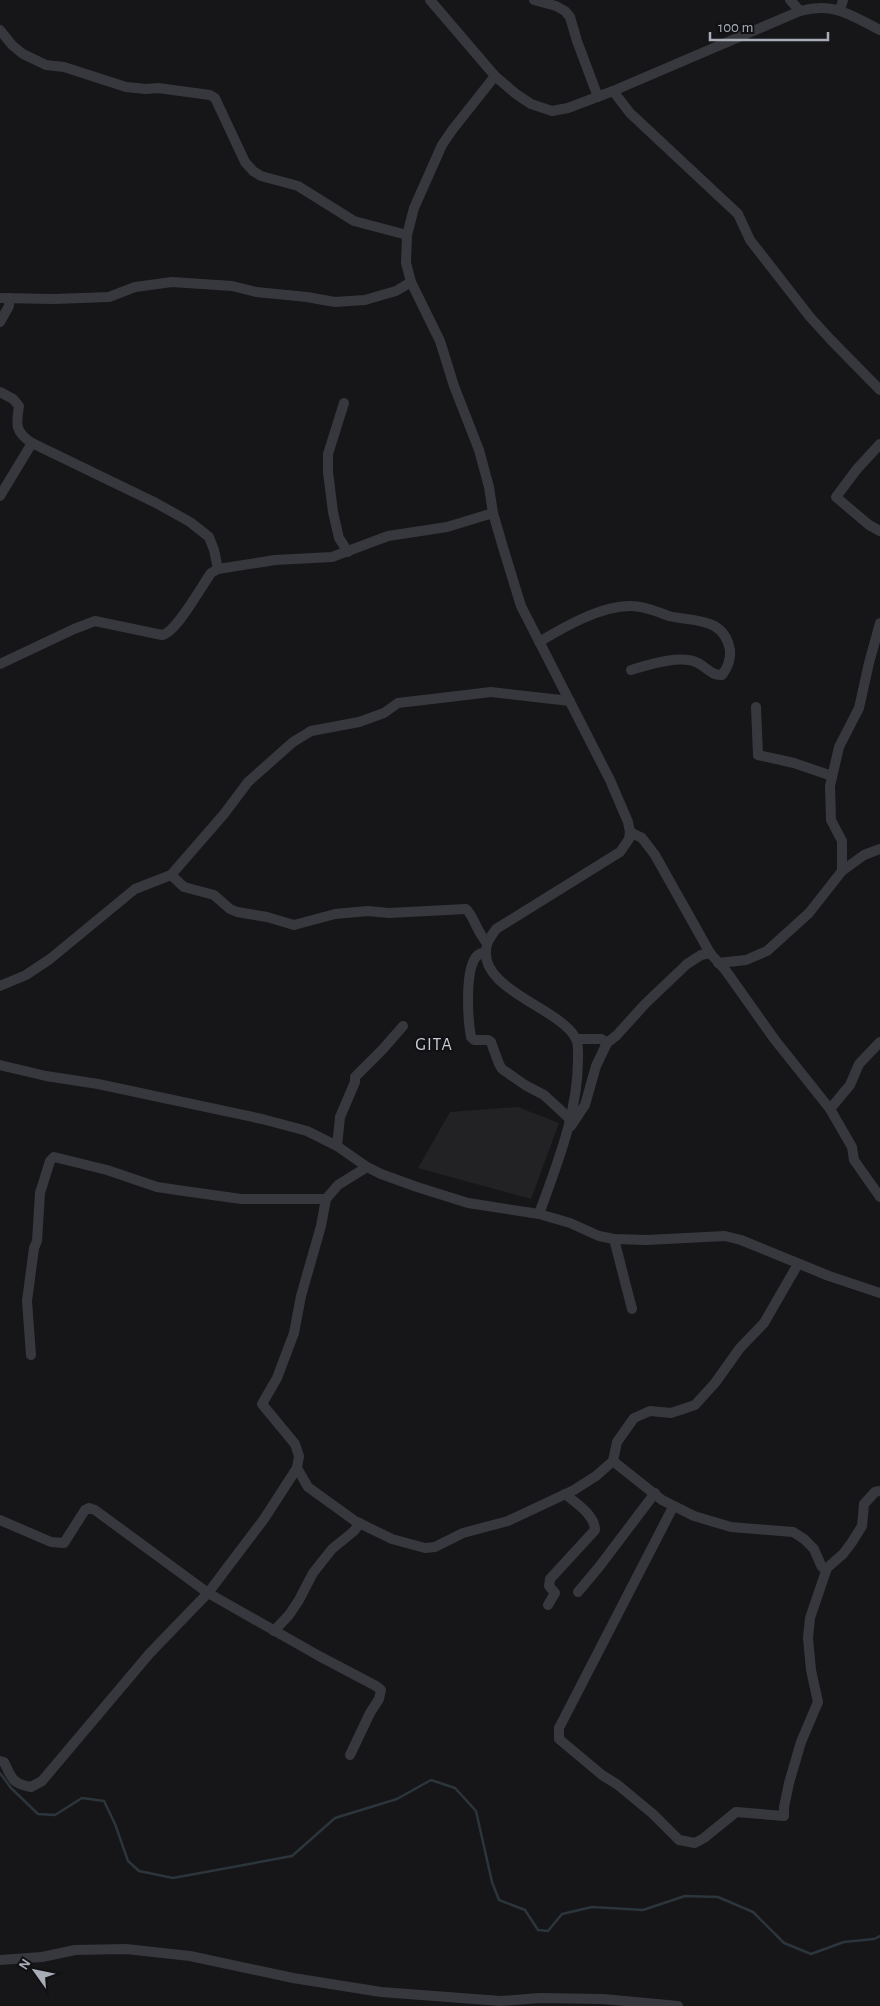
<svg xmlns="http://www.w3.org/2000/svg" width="880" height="2006" font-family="'Alegreya Sans',sans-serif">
<rect width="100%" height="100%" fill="#161618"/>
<path fill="#222225" d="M 518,1107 L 559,1123 L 531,1199 L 418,1168 L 450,1112 Z"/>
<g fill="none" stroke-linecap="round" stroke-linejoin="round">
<path stroke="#2c353c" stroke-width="2.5" d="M 0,1773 L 11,1788 L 38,1814 L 55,1815 L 82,1798 L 104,1801 L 115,1824 L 128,1861 L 139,1871 L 173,1878 L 292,1856 L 335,1818 L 397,1799 L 431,1780 L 455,1788 L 476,1811 L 492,1882 L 499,1900 L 525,1910 L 538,1930 L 548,1931 L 562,1914 L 592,1907 L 643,1910 L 685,1896 L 718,1897 L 753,1912 L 784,1943 L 811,1954 L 844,1942 L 874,1939 L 880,1936"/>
<g stroke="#37383d" stroke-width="10">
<path d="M 430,0 L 495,76 L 516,94 L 531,104 L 552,111 L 568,108 L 613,91 L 800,11 C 835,2 850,15 880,30"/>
<path d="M 534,0 L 556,6 L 565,11 L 570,17 L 577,41 L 598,97"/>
<path d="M 790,0 L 800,11"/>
<path d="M 840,10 L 843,0"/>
<path d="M 0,30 L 12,45 L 23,54 L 46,65 L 64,67 L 126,87 L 146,89 L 158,88 L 210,95 L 215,98 L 245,162 L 253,171 L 261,176 L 298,186 L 354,221 L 407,235"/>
<path d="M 495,76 L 453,129 L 442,145 L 414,208 L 407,235 L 406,263 L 411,282 L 440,341 L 454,386 L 479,450 L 489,487 L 493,513 L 502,544 L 521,606 L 610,780 L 628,822 L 630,832 L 629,839 L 620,852 L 496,929 C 493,934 488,939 487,945 C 475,988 558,1007 575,1037 C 579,1043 578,1052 578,1059 C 578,1113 557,1164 539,1214"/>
<path d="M 613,91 L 630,113 L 738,214 L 750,240 L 810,317 L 831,340 L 880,390"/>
<path d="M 0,298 L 54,299 L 109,297 L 135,287 L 172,282 L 232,286 L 256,292 L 307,297 L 335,302 L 365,300 L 382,295 L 396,291 L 411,282"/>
<path d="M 0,322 L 9,306 L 9,298"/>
<path d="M 0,392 L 13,399 L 19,406 C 16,425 15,432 32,443 L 0,496"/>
<path d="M 344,403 L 328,454 L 328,472 L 333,512 L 339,538 L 348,552"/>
<path d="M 32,443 L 156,503 L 190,522 L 209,537 L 214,550 L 218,569"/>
<path d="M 880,444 L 857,469 L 836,497 L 869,525 L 880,531"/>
<path d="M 539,642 C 564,627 602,605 632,606 C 645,606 657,612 669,616 C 695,622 724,617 730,650 C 731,659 727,669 722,675 C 712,676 706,667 698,663 C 681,654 648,665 631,670"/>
<path d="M 0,664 L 74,629 L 95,621 L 162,635 C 176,633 201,587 211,573 L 218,569 L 275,560 L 332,557 L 388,536 L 447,527 L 493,513"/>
<path d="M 756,707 L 758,755 L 794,763 L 832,776"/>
<path d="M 630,832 L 642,838 L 655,855 L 710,953 L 726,971 L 775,1040 L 830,1109 L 852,1147 L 854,1160 L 880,1197"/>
<path d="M 842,871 L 842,841 L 831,820 L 830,786 L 839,747 L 859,708 L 869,663 L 880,623"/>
<path d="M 171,875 L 184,887 L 214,895 L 230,909 L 237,912 L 267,917 L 294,925 L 335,914 L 368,911 L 389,913 L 466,909 C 473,914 477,933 487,943"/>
<path d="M 486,952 C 483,953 480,953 478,955 C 464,966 468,1021 471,1037 L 474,1040 L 488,1040 L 491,1042 L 499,1064 L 502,1069 L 525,1085 L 544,1095 L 570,1119"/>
<path d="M 718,963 L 746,960 L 767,951 L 809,913 L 842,871 L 864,855 L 880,849"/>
<path d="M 0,986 L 26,975 L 50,959 L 135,889 L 171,875 L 224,814 L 248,782 L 293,742 L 311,731 L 359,722 L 384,713 L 398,703 L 466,695 L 491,692 L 570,701"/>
<path d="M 577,1039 L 601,1039 L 607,1043"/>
<path d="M 0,1065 L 46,1076 L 98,1084 L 262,1119 L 307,1131 L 337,1146 L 367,1167 L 381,1174 L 417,1187 L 468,1203 L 539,1214 L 570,1223 L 599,1236 L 614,1239 L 647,1240 L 725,1236 L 741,1240 L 829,1276 L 880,1293"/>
<path d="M 830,1109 L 850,1085 L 859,1064 L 880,1042"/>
<path d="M 571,1126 L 585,1105 L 596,1066 L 607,1043 L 617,1035 L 645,1004 L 687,964 L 701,955 L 710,953"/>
<path d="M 337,1146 L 340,1117 L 355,1082 L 355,1077 L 383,1049 L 403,1026"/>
<path d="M 614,1239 L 632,1309"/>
<path d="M 31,1355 L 27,1301 L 34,1248 L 37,1241 L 40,1193 L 50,1161 L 54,1157 L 107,1170 L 157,1187 L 177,1190 L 241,1199 L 326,1199"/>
<path d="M 613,1461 L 662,1500 L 694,1516 L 731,1527 L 793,1532 L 804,1539 L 814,1549 L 820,1563 L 822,1567 L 827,1568"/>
<path d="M 297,1468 L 308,1487 L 355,1521 L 392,1539 L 425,1548 L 435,1547 L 463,1533 L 508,1521 L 574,1490 L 596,1476 L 613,1461 L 617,1442 L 634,1418 L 650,1411 L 671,1413 L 695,1405 L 715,1383 L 740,1348 L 764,1323 L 798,1264"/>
<path d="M 673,1507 L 559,1728 L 559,1739 L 602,1775 L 618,1785 L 653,1814 L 679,1840 L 695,1843 L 704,1838 L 736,1812 L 784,1816 L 784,1807 L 789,1783 L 801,1742 L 818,1702 L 811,1670 L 808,1638 L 810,1618 L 827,1568 L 843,1554 L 852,1542 L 862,1526 L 864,1504 L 875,1492 L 880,1491"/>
<path d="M 0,1520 L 51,1542 L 64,1543 L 85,1510 L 89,1508 L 95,1510 L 208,1593 L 319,1656 L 376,1686 L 381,1690 L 379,1699 L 370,1713 L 350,1755"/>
<path d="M 578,1592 L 599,1567 L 655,1493"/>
<path d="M 548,1605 L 555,1593 L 549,1586 L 550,1579 L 595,1530 C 595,1515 576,1503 565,1494"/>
<path d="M 274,1631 L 289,1615 L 299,1600 L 313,1573 L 332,1549 L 354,1531 L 360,1523"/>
<path d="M 0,1761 L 4,1762 C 12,1778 11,1783 31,1787 L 42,1781 L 150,1653 L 208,1593 L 264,1519 L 297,1468 L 299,1456 L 295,1444 L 262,1404 L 277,1378 L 294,1333 L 301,1296 L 321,1226 L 326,1199 L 338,1185 L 367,1167"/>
<path d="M 0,1960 L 42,1957 L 75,1950 L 126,1949 L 190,1956 L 293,1978 L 381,1992 L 501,2001 L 540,1998 L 603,1999 L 678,2006"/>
</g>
</g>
<g text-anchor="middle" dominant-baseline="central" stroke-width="4.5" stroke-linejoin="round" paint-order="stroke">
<g font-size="18" letter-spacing="1" fill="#c9ccd4" stroke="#111113">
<text x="434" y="1045">GITA</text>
</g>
</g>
<g transform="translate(35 1971) rotate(303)" stroke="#111113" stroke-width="4" paint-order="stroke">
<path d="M0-4L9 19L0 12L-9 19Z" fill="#a8adb8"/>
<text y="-8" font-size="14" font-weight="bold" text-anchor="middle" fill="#a8adb8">N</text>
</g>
<path d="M710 32v8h118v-8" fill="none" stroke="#a8adb8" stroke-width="2.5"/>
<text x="718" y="32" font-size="15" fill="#a8adb8" stroke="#111113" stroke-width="4" paint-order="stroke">100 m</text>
</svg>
